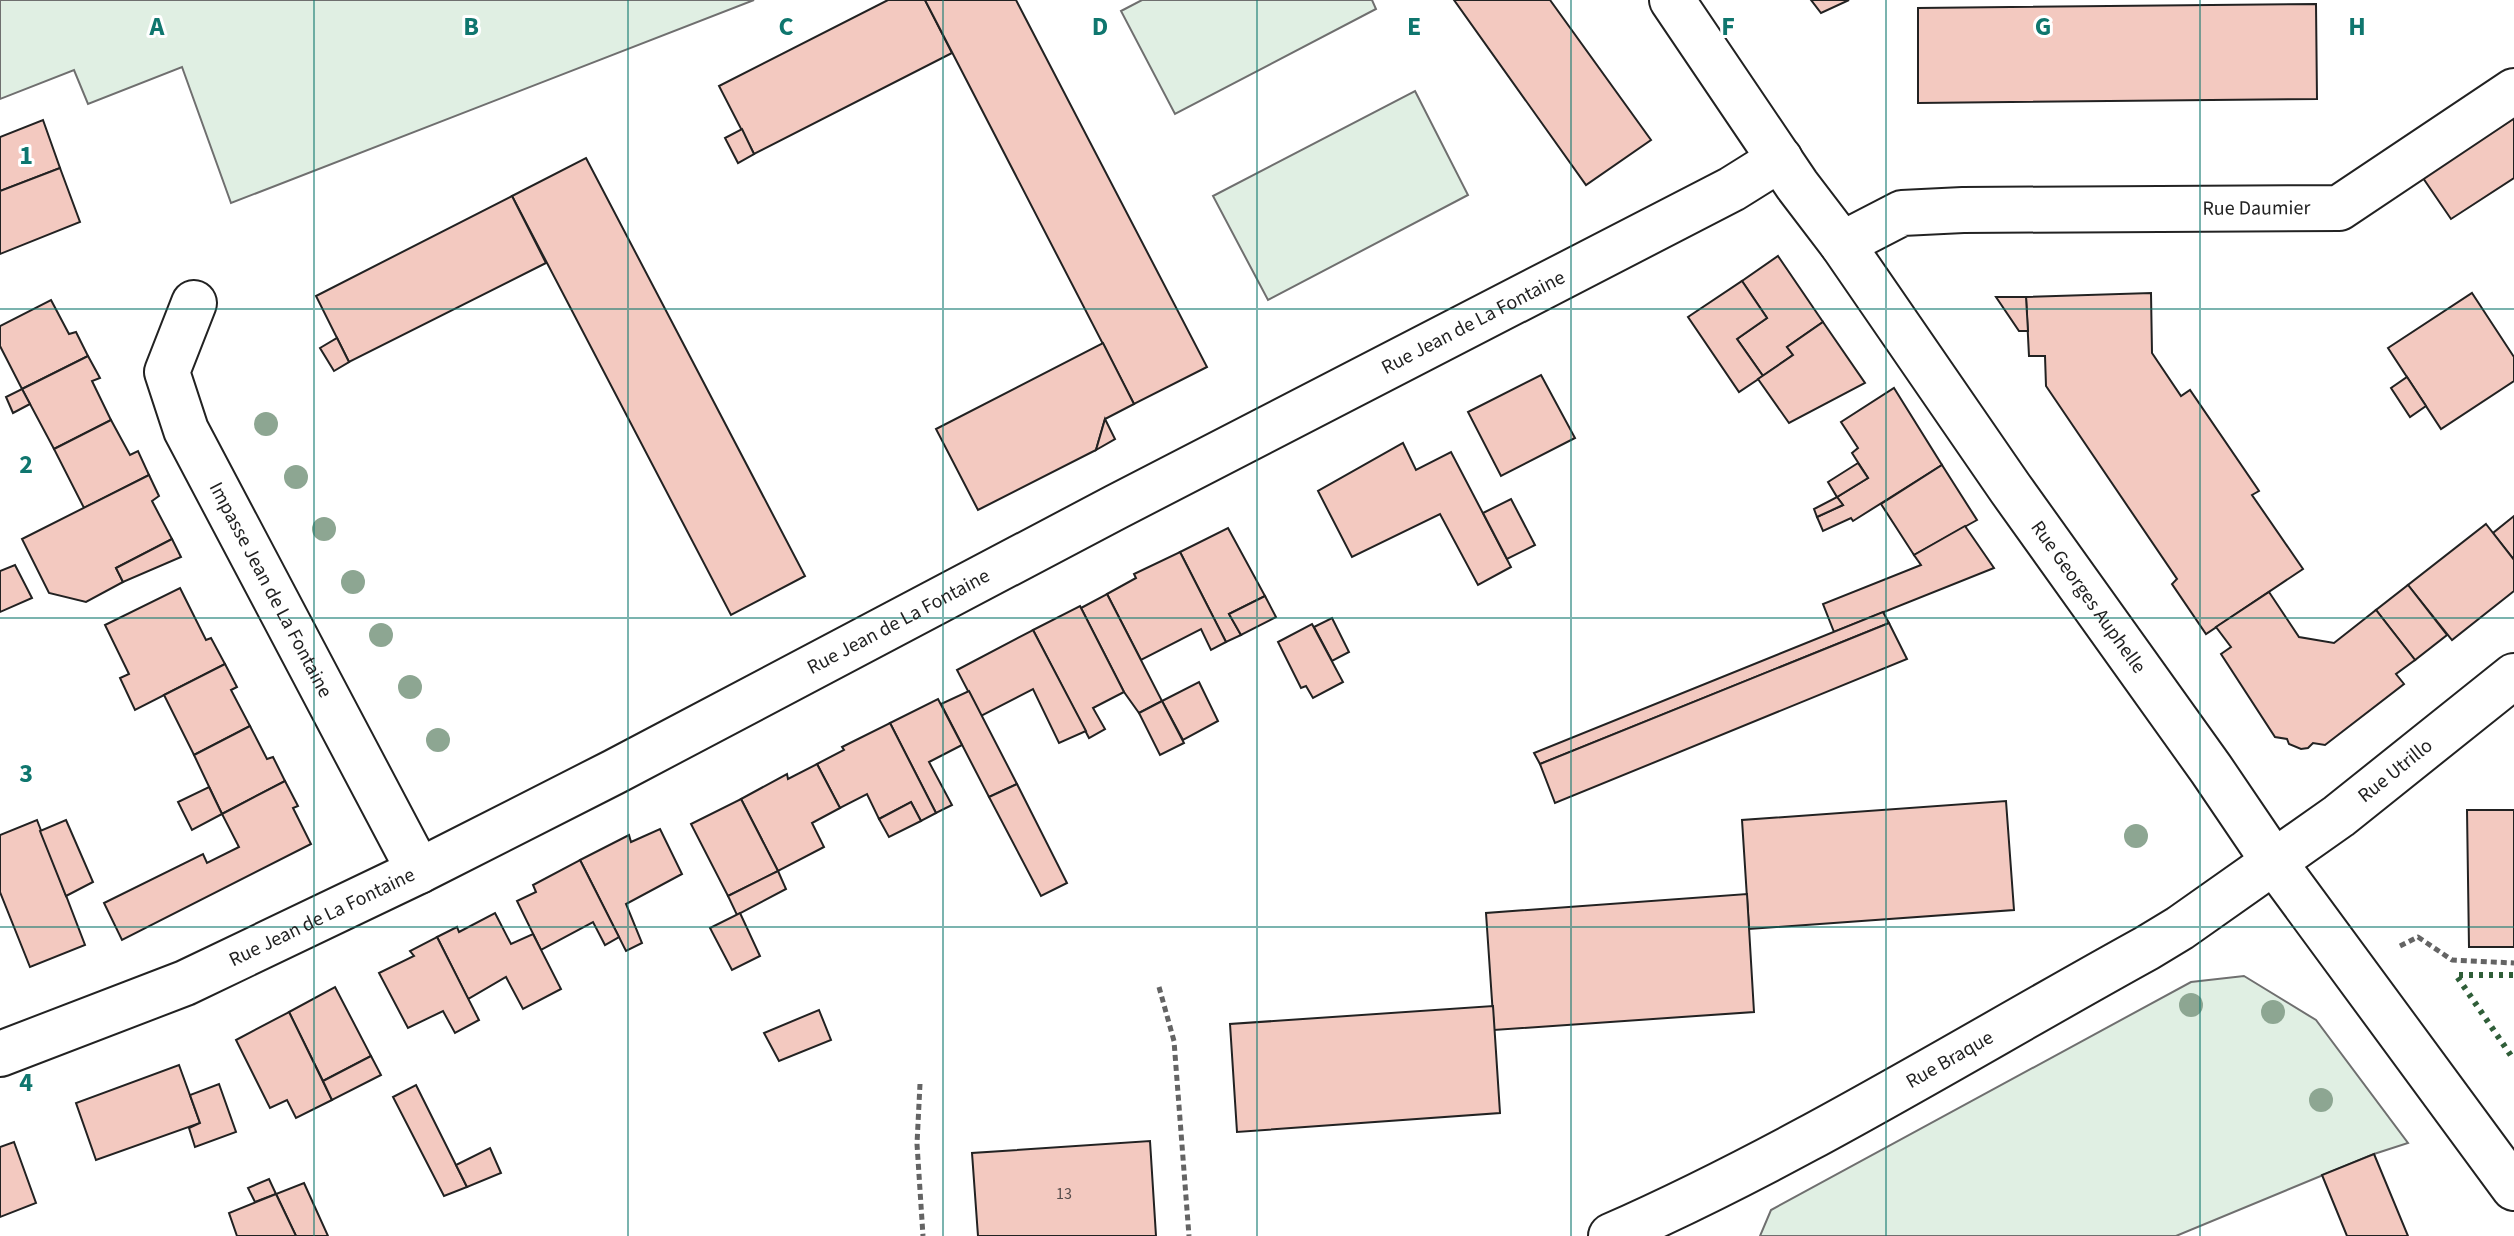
<svg xmlns="http://www.w3.org/2000/svg" width="2514" height="1236" font-family="'Source Sans 3',sans-serif">
<rect width="100%" height="100%" fill="#fff"/>
<g fill="#e0efe3" stroke="#6f6f6f" stroke-width="2">
<path d="M 0,0 L 754,0 L 231,203 L 182,67 L 88,104 L 74,70 L 0,99 Z"/>
<path d="M 1142,0 L 1372,0 L 1376,9 L 1175,114 L 1121,11 Z"/>
<path d="M 1415,91 L 1468,195 L 1268,300 L 1213,196 Z"/>
<path d="M 2244,976 L 2316,1020 L 2408,1143 L 2374,1154 L 2176,1236 L 1760,1236 L 1771,1210 L 2191,982 Z"/>
</g>
<g fill="#f3c9c0" stroke="#222" stroke-width="2">
<path d="M 888,0 L 925,0 L 952,53 L 754,154 L 719,86 Z"/>
<path d="M 925,0 L 1016,0 L 1207,367 L 1134,404 Z"/>
<path d="M 1454,0 L 1550,0 L 1651,140 L 1586,185 Z"/>
<path d="M 1811,0 L 1849,0 L 1821,13 Z"/>
<path d="M 2316,4 L 2317,99 L 1918,103 L 1918,8 Z"/>
<path d="M 2514,118 L 2514,178 L 2451,219 L 2423,178 Z"/>
<path d="M 43,120 L 60,168 L 0,191 L 0,137 Z"/>
<path d="M 742,129 L 754,154 L 738,163 L 725,138 Z"/>
<path d="M 586,158 L 805,576 L 731,615 L 512,196 Z"/>
<path d="M 60,168 L 80,222 L 0,254 L 0,191 Z"/>
<path d="M 512,196 L 546,263 L 349,362 L 316,296 Z"/>
<path d="M 1778,256 L 1823,322 L 1787,347 L 1793,355 L 1763,376 L 1737,339 L 1767,318 L 1742,281 Z"/>
<path d="M 1742,281 L 1767,318 L 1737,339 L 1763,376 L 1739,392 L 1688,317 Z"/>
<path d="M 2151,293 L 2152,353 L 2181,396 L 2190,390 L 2259,491 L 2252,495 L 2303,569 L 2206,634 L 2172,584 L 2177,579 L 2046,386 L 2045,356 L 2029,356 L 2026,297 Z"/>
<path d="M 2472,293 L 2514,357 L 2514,381 L 2441,429 L 2388,348 Z"/>
<path d="M 1996,297 L 2026,297 L 2028,331 L 2019,331 Z"/>
<path d="M 51,300 L 69,334 L 76,332 L 88,356 L 22,389 L 0,346 L 0,326 Z"/>
<path d="M 1823,322 L 1865,383 L 1789,423 L 1758,379 L 1793,355 L 1787,347 Z"/>
<path d="M 337,338 L 349,362 L 334,371 L 320,348 Z"/>
<path d="M 1103,343 L 1134,404 L 1105,419 L 1096,450 L 978,510 L 936,429 Z"/>
<path d="M 88,356 L 100,378 L 92,381 L 111,420 L 54,449 L 22,389 Z"/>
<path d="M 1541,375 L 1575,438 L 1501,476 L 1468,412 Z"/>
<path d="M 2407,377 L 2426,406 L 2410,417 L 2391,388 Z"/>
<path d="M 1894,388 L 1942,465 L 1853,521 L 1851,518 L 1823,531 L 1817,517 L 1843,505 L 1837,497 L 1868,478 L 1852,453 L 1858,448 L 1841,422 Z"/>
<path d="M 22,389 L 30,404 L 13,413 L 6,397 Z"/>
<path d="M 1105,419 L 1115,439 L 1096,450 Z"/>
<path d="M 111,420 L 130,455 L 138,451 L 149,475 L 84,508 L 54,449 Z"/>
<path d="M 1403,443 L 1416,470 L 1451,452 L 1511,567 L 1478,585 L 1440,514 L 1352,557 L 1318,491 Z"/>
<path d="M 1858,463 L 1868,478 L 1837,497 L 1828,482 Z"/>
<path d="M 1942,465 L 1977,520 L 1914,555 L 1881,504 Z"/>
<path d="M 149,475 L 159,496 L 152,501 L 172,539 L 116,568 L 123,582 L 86,602 L 49,593 L 22,539 Z"/>
<path d="M 1837,497 L 1843,505 L 1817,517 L 1814,509 Z"/>
<path d="M 1511,499 L 1535,545 L 1507,559 L 1483,513 Z"/>
<path d="M 2514,516 L 2514,560 L 2493,533 Z"/>
<path d="M 2486,524 L 2514,560 L 2514,591 L 2452,640 L 2408,585 Z"/>
<path d="M 1965,526 L 1994,568 L 1834,632 L 1823,604 L 1921,565 L 1914,555 Z"/>
<path d="M 1228,528 L 1265,596 L 1229,614 L 1241,635 L 1226,642 L 1180,552 Z"/>
<path d="M 172,539 L 181,557 L 123,582 L 116,568 Z"/>
<path d="M 1180,552 L 1226,642 L 1211,650 L 1201,629 L 1141,660 L 1107,594 L 1136,578 L 1134,574 Z"/>
<path d="M 15,565 L 32,598 L 0,612 L 0,571 Z"/>
<path d="M 2408,585 L 2447,635 L 2415,660 L 2376,610 Z"/>
<path d="M 180,588 L 206,640 L 211,638 L 225,664 L 135,710 L 120,678 L 129,674 L 105,625 Z"/>
<path d="M 2269,592 L 2299,637 L 2334,643 L 2376,610 L 2415,660 L 2396,674 L 2404,684 L 2325,745 L 2313,743 L 2308,748 L 2301,749 L 2289,744 L 2287,739 L 2275,737 L 2221,654 L 2231,647 L 2216,627 Z"/>
<path d="M 1107,594 L 1162,701 L 1139,713 L 1124,692 L 1081,608 Z"/>
<path d="M 1265,596 L 1276,617 L 1241,635 L 1229,614 Z"/>
<path d="M 1080,606 L 1124,692 L 1093,708 L 1105,729 L 1089,738 L 1033,630 Z"/>
<path d="M 1883,612 L 1889,623 L 1540,764 L 1534,753 Z"/>
<path d="M 1332,618 L 1349,652 L 1332,661 L 1314,627 Z"/>
<path d="M 1889,623 L 1907,659 L 1555,803 L 1540,764 Z"/>
<path d="M 1312,624 L 1343,682 L 1313,698 L 1306,686 L 1301,688 L 1278,642 Z"/>
<path d="M 1033,630 L 1086,731 L 1059,743 L 1033,689 L 981,716 L 957,670 Z"/>
<path d="M 225,664 L 237,687 L 231,690 L 250,726 L 194,755 L 164,695 Z"/>
<path d="M 1199,682 L 1218,721 L 1183,740 L 1162,701 Z"/>
<path d="M 969,691 L 1017,784 L 989,797 L 941,704 Z"/>
<path d="M 938,699 L 962,745 L 929,762 L 952,805 L 936,813 L 890,723 Z"/>
<path d="M 1162,701 L 1184,743 L 1160,755 L 1139,713 Z"/>
<path d="M 890,723 L 936,813 L 921,821 L 911,802 L 879,819 L 867,794 L 840,808 L 817,764 L 844,750 L 842,747 Z"/>
<path d="M 250,726 L 267,759 L 273,757 L 285,781 L 222,814 L 194,755 Z"/>
<path d="M 817,764 L 840,808 L 812,823 L 824,847 L 778,871 L 741,799 L 787,774 L 788,779 Z"/>
<path d="M 285,781 L 298,806 L 293,808 L 311,844 L 122,940 L 104,903 L 203,854 L 207,863 L 239,847 L 222,814 Z"/>
<path d="M 1017,784 L 1067,883 L 1041,896 L 989,797 Z"/>
<path d="M 209,787 L 222,814 L 192,830 L 178,802 Z"/>
<path d="M 741,799 L 778,871 L 728,896 L 691,824 Z"/>
<path d="M 2006,801 L 2014,910 L 1749,929 L 1742,820 Z"/>
<path d="M 911,802 L 921,821 L 889,837 L 879,819 Z"/>
<path d="M 2467,810 L 2514,810 L 2514,947 L 2469,947 Z"/>
<path d="M 37,820 L 85,945 L 30,967 L 0,892 L 0,835 Z"/>
<path d="M 66,820 L 93,882 L 66,896 L 40,831 Z"/>
<path d="M 660,829 L 682,874 L 626,904 L 642,943 L 626,951 L 580,860 L 629,835 L 631,842 Z"/>
<path d="M 580,860 L 619,937 L 605,945 L 593,922 L 541,950 L 517,901 L 536,892 L 533,885 Z"/>
<path d="M 778,871 L 786,889 L 737,915 L 728,896 Z"/>
<path d="M 1747,894 L 1754,1012 L 1494,1030 L 1486,913 Z"/>
<path d="M 495,913 L 511,944 L 533,934 L 561,989 L 523,1009 L 506,977 L 468,999 L 437,937 L 457,927 L 459,932 Z"/>
<path d="M 740,913 L 760,956 L 732,970 L 710,928 Z"/>
<path d="M 437,937 L 479,1020 L 455,1033 L 443,1011 L 408,1028 L 379,973 L 414,956 L 410,951 Z"/>
<path d="M 335,987 L 371,1056 L 323,1081 L 289,1012 Z"/>
<path d="M 1493,1006 L 1500,1113 L 1237,1132 L 1230,1024 Z"/>
<path d="M 819,1010 L 831,1040 L 779,1061 L 764,1033 Z"/>
<path d="M 289,1012 L 332,1100 L 296,1118 L 287,1100 L 270,1108 L 236,1040 Z"/>
<path d="M 371,1056 L 381,1075 L 332,1100 L 323,1081 Z"/>
<path d="M 179,1065 L 200,1123 L 96,1160 L 76,1103 Z"/>
<path d="M 219,1084 L 236,1132 L 195,1147 L 189,1128 L 200,1123 L 190,1095 Z"/>
<path d="M 416,1085 L 467,1187 L 444,1196 L 393,1097 Z"/>
<path d="M 1150,1141 L 1156,1236 L 978,1236 L 972,1153 Z"/>
<path d="M 14,1142 L 36,1203 L 0,1217 L 0,1147 Z"/>
<path d="M 490,1148 L 501,1173 L 467,1187 L 456,1165 Z"/>
<path d="M 2374,1154 L 2408,1236 L 2347,1236 L 2322,1175 Z"/>
<path d="M 269,1179 L 276,1194 L 255,1202 L 248,1188 Z"/>
<path d="M 304,1183 L 328,1236 L 296,1236 L 276,1194 Z"/>
<path d="M 276,1194 L 296,1236 L 237,1236 L 229,1213 Z"/>
</g>
<g fill="none" stroke-linecap="round" stroke-linejoin="round">
<defs>
<g id="minor">
<path id="s1" d="M 1842,244 L 1902,213 L 1963,210 L 2339,208 L 2514,91"/>
<path id="s2" d="M 194,303 L 167,372 L 186,430 L 419,871"/>
<path id="s3" d="M 0,1054 L 185,983 L 419,871 L 614,772 L 1116,507 L 1732,189 L 1780,159"/>
<path id="s4" d="M 1611,1236 C 1797,1154 1969,1046 2147,948 L 2180,928 L 2339,816 L 2514,676"/>
</g>
<g id="tertiary">
<path id="s5" d="M 1672,0 L 1797,185 L 1842,244 L 2010,488 L 2211,769 L 2274,862 L 2514,1188"/>
</g>
</defs>
<use href="#minor" stroke="#222" stroke-width="48"/>
<use href="#tertiary" stroke="#222" stroke-width="48"/>
<g stroke="#646464" stroke-width="5" stroke-dasharray="6 4" stroke-linecap="butt">
<path d="M 2400,946 L 2418,937 L 2452,960 L 2514,963"/>
<path d="M 1159,987 L 1174,1041 L 1189,1236"/>
<path d="M 920,1084 L 917,1144 L 923,1236"/>
</g>
<use href="#minor" stroke="#fff" stroke-width="44"/>
<use href="#tertiary" stroke="#fff" stroke-width="44"/>
<path stroke="#2f5e38" stroke-width="6" stroke-dasharray="4 6" stroke-linecap="butt" d="M 2513,975 L 2456,975 L 2514,1060"/>
</g>
<g fill="#8da692">
<circle cx="266" cy="424" r="12"/>
<circle cx="296" cy="477" r="12"/>
<circle cx="324" cy="529" r="12"/>
<circle cx="353" cy="582" r="12"/>
<circle cx="381" cy="635" r="12"/>
<circle cx="410" cy="687" r="12"/>
<circle cx="438" cy="740" r="12"/>
<circle cx="2136" cy="836" r="12"/>
<circle cx="2191" cy="1005" r="12"/>
<circle cx="2273" cy="1012" r="12"/>
<circle cx="2321" cy="1100" r="12"/>
</g>
<path fill="none" stroke="#0f766e" stroke-width="2" stroke-opacity="0.55" d="M 314,0 L 314,1236M 628,0 L 628,1236M 943,0 L 943,1236M 1257,0 L 1257,1236M 1571,0 L 1571,1236M 1886,0 L 1886,1236M 2200,0 L 2200,1236M 0,309 L 2514,309M 0,618 L 2514,618M 0,927 L 2514,927"/>
<g text-anchor="middle" dominant-baseline="central" stroke-width="6" stroke-linejoin="round" paint-order="stroke">
<g font-size="16" fill="#564c4a">
<text x="1064" y="1194">13</text>
</g>
<g font-size="20" fill="#222" stroke="#fff">
<text stroke="none"><textPath href="#s1" startOffset="422">Rue Daumier</textPath></text>
<text stroke="none"><textPath href="#s3" startOffset="1646">Rue Jean de La Fontaine</textPath></text>
<text stroke="none"><textPath href="#s2" startOffset="316">Impasse Jean de La Fontaine</textPath></text>
<text stroke="none"><textPath href="#s5" startOffset="728">Rue Georges Auphelle</textPath></text>
<text stroke="none"><textPath href="#s3" startOffset="998">Rue Jean de La Fontaine</textPath></text>
<text stroke="none"><textPath href="#s4" startOffset="914">Rue Utrillo</textPath></text>
<text stroke="none"><textPath href="#s3" startOffset="350">Rue Jean de La Fontaine</textPath></text>
<text stroke="none"><textPath href="#s4" startOffset="382">Rue Braque</textPath></text>
</g>
</g>
<g font-size="26" text-anchor="middle" font-weight="bold" fill="#0f766e" stroke="#fff" stroke-width="6" stroke-linejoin="round" paint-order="stroke">
<text x="157" y="35">A</text>
<text x="471" y="35">B</text>
<text x="786" y="35">C</text>
<text x="1100" y="35">D</text>
<text x="1414" y="35">E</text>
<text x="1728" y="35">F</text>
<text x="2043" y="35">G</text>
<text x="2357" y="35">H</text>
<text x="26" y="164">1</text>
<text x="26" y="473">2</text>
<text x="26" y="782">3</text>
<text x="26" y="1091">4</text>
</g>
</svg>
